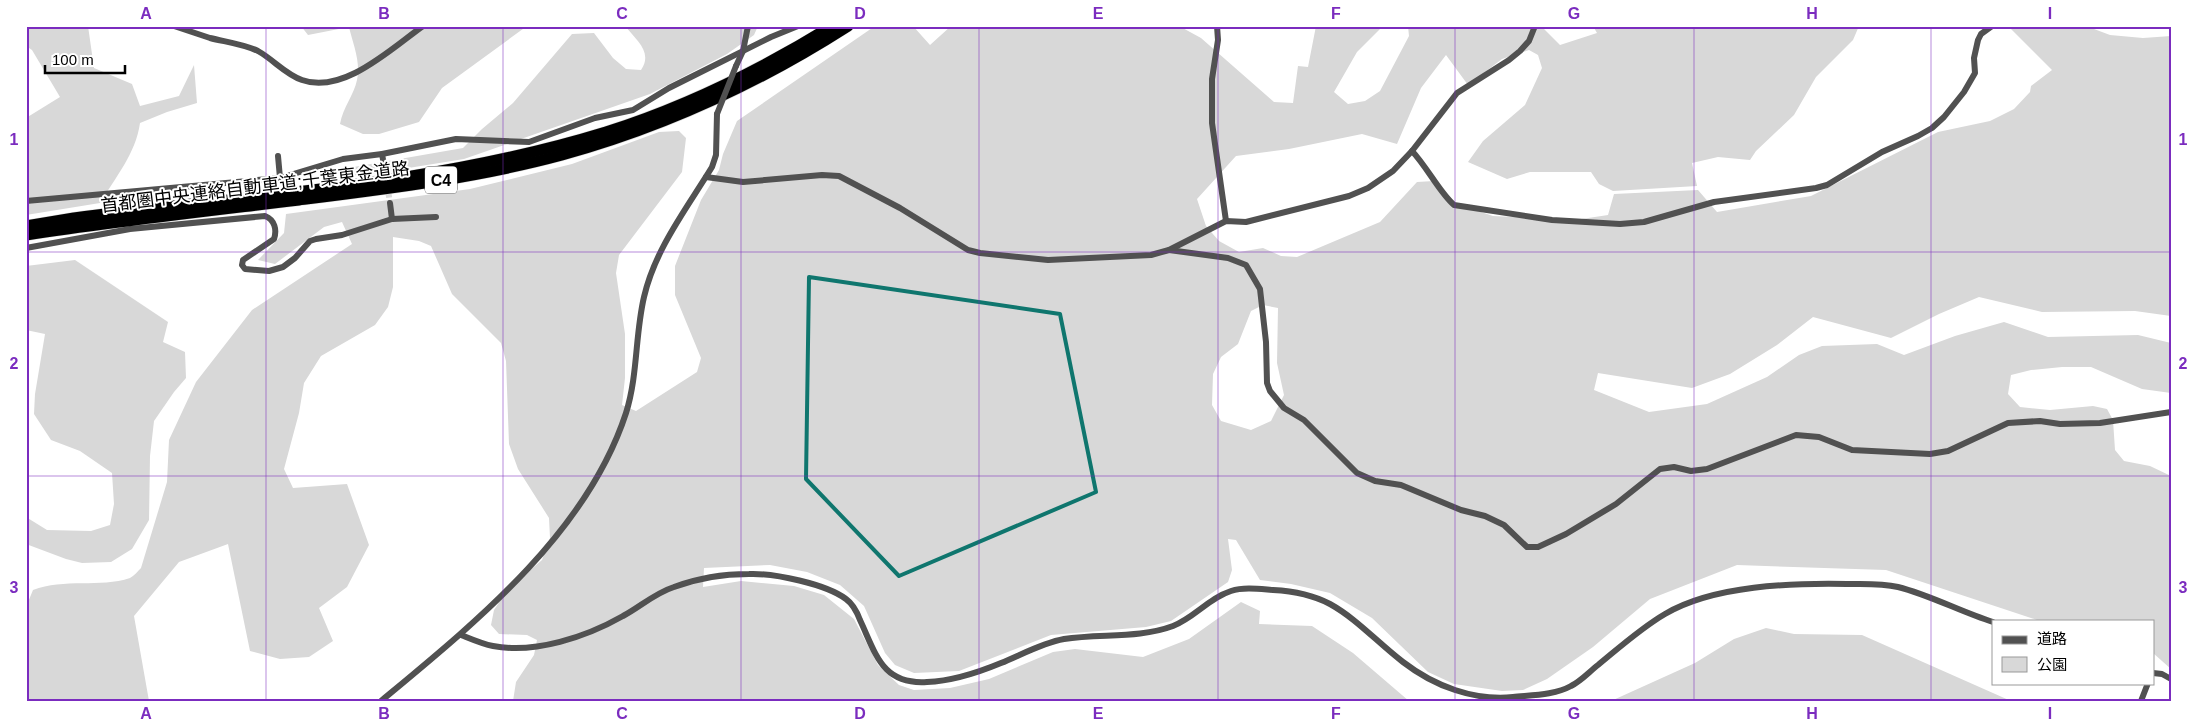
<svg xmlns="http://www.w3.org/2000/svg" width="2197" height="727" font-family="Helvetica,'Noto Sans JP',sans-serif">
<rect width="100%" height="100%" fill="#fff"/>
<g fill="#d8d8d8" fill-rule="evenodd">
<path d="M 26,26 L 88,26 L 94,68 L 132,84 L 140,106 L 179,96 L 194,65 L 197,103 L 167,112 L 140,123 C 136,153 115,178 100,203 L 26,215 L 26,118 L 60,97 L 32,50 L 26,46 Z"/>
<path d="M 301,26 L 527,26 L 442,88 L 419,122 L 379,134 L 363,134 L 340,124 C 343,107 354,95 357,80 C 361,62 353,44 349,27 L 308,35 Z"/>
<path d="M 625,26 L 758,26 L 754,35 L 727,54 L 650,94 L 464,159 L 359,176 L 348,174 L 348,168 L 463,148 L 482,129 L 513,103 L 572,34 L 594,33 L 613,58 L 626,69 L 641,70 C 653,52 637,41 625,26 Z"/>
<path d="M 875,26 L 913,26 L 930,45 L 951,26 L 1179,26 L 1201,38 L 1274,102 L 1293,103 L 1298,66 L 1308,67 L 1316,26 L 1383,26 L 1357,52 L 1334,92 L 1348,104 L 1365,101 L 1380,91 L 1409,36 L 1408,26 L 1541,26 L 1560,45 L 1597,33 L 1593,26 L 1859,26 L 1853,40 L 1816,77 L 1794,115 L 1756,151 L 1750,160 L 1718,157 L 1692,163 L 1697,186 L 1613,191 L 1599,184 L 1591,172 L 1530,172 L 1507,179 L 1468,162 L 1483,141 L 1525,105 L 1542,68 L 1538,55 L 1529,50 L 1502,59 L 1468,85 L 1446,55 L 1421,88 L 1397,144 L 1362,134 L 1289,149 L 1236,156 L 1197,199 L 1206,226 L 1219,241 L 1239,252 L 1263,248 L 1281,256 L 1297,257 L 1380,222 L 1417,182 L 1434,181 L 1457,204 L 1493,216 L 1575,220 L 1608,215 L 1614,194 L 1698,190 L 1717,212 L 1811,196 L 1938,132 L 1990,121 L 2014,109 L 2030,92 L 2031,86 L 2052,70 L 2008,26 L 2086,26 L 2110,35 L 2143,38 L 2171,36 L 2171,316 L 2135,311 L 2042,312 L 1979,297 L 1939,314 L 1891,338 L 1813,317 L 1777,345 L 1730,374 L 1692,388 L 1598,373 L 1594,390 L 1649,412 L 1707,404 L 1767,377 L 1799,355 L 1822,346 L 1877,344 L 1904,355 L 1955,336 L 2004,322 L 2048,337 L 2138,335 L 2171,343 L 2171,393 L 2142,389 L 2091,367 L 2062,367 L 2031,370 L 2011,375 L 2008,394 L 2020,407 L 2050,410 L 2093,406 L 2107,409 L 2113,420 L 2115,450 L 2124,461 L 2150,466 L 2171,476 L 2171,669 L 2153,653 L 2153,621 L 2040,621 L 1886,570 L 1737,565 L 1650,599 L 1593,647 L 1547,679 L 1523,690 L 1502,691 L 1454,684 L 1428,672 L 1372,618 L 1330,593 L 1291,584 L 1260,580 L 1236,540 L 1228,539 L 1232,570 L 1228,582 L 1171,621 L 1146,627 L 1051,635 L 959,671 L 914,673 L 895,665 L 885,653 L 864,606 L 840,585 L 807,572 L 770,565 L 704,568 L 703,587 L 741,581 L 794,586 L 824,595 L 854,619 L 878,665 L 899,685 L 914,690 L 950,688 L 989,679 L 1053,652 L 1075,649 L 1143,657 L 1189,639 L 1241,602 L 1260,611 L 1259,624 L 1312,626 L 1353,653 L 1409,701 L 513,701 L 516,682 L 534,655 L 537,640 L 527,635 L 499,634 L 491,625 L 494,610 L 508,589 L 542,560 L 550,538 L 549,518 L 518,469 L 509,444 L 506,361 L 501,343 L 452,294 L 431,246 L 419,241 L 393,237 L 393,287 L 388,307 L 375,325 L 321,356 L 304,383 L 299,413 L 284,469 L 293,488 L 347,484 L 369,545 L 347,587 L 319,608 L 333,641 L 309,657 L 280,659 L 250,651 L 228,544 L 179,562 L 134,616 L 149,701 L 26,701 L 26,607 L 33,590 C 64,578 100,588 130,578 C 134,576 138,571 141,568 L 167,482 L 169,440 L 196,382 L 252,310 L 352,244 L 342,222 L 324,227 L 275,264 L 258,260 L 284,233 L 286,214 L 470,189 L 572,164 L 659,132 L 679,131 L 686,138 L 682,172 L 619,255 L 616,273 L 625,334 L 625,378 L 622,405 L 636,411 L 697,372 L 701,358 L 675,295 L 675,266 L 701,200 L 719,170 L 723,154 L 737,121 ZM 1263,305 L 1278,308 L 1277,363 L 1284,395 L 1271,421 L 1251,430 L 1221,421 L 1212,405 L 1213,374 L 1221,357 L 1238,344 L 1251,311 Z"/>
<path d="M 75,260 L 168,322 L 163,342 L 185,352 L 186,378 L 174,392 L 154,421 L 150,456 L 149,520 L 132,549 L 111,562 L 82,563 L 66,559 L 26,544 L 26,517 L 47,530 L 91,531 L 110,525 L 114,504 L 112,473 L 80,451 L 51,440 L 34,414 L 35,394 L 45,334 L 26,330 L 26,266 Z"/>
<path d="M 1766,628 L 1794,634 L 1862,635 L 2011,701 L 1611,701 L 1695,663 L 1734,639 Z"/>
</g>
<g fill="none" stroke-linecap="round" stroke-linejoin="round">
<path stroke="#d9d9d9" stroke-width="6" stroke-dasharray="6 3" stroke-linecap="butt" d="M 384,165 L 390,203"/>
<defs>
<g id="motorway">
<path d="M 26,226 L 74,218 C 252,195 434,185 606,132 C 685,107 762,69 832,26"/>
<path d="M 26,235 C 117,221 208,211 299,200 C 387,189 477,178 562,155 C 664,127 759,83 848,26"/>
</g>
</defs>
<use href="#motorway" stroke="#dbdbdb" stroke-width="12"/>
<g stroke="#515151" stroke-width="6">
<path d="M 174,26 C 186,30 198,34 210,38 C 226,42 243,44 258,51 C 274,60 285,74 302,80 C 343,95 392,48 423,26"/>
<path d="M 1217,26 L 1218,40 L 1212,79 L 1212,123 L 1226,221"/>
<path d="M 736,66 L 743,51 L 748,26"/>
<path d="M 1412,151 C 1427,167 1440,193 1454,205 L 1552,220 L 1620,224 L 1644,222 L 1714,202 L 1816,188 L 1827,185 L 1882,152 L 1918,136 L 1932,128 L 1944,117 L 1964,92 L 1975,73 L 1974,58 L 1978,40 L 1981,34 L 1992,26"/>
<path d="M 382,154 L 384,165"/>
<path d="M 278,156 L 280,178"/>
<path d="M 706,177 L 743,182 L 822,175 L 839,176 L 900,208 L 968,250 L 980,253 L 1048,260 L 1151,255 L 1169,250 L 1226,221 L 1246,222 L 1349,196 L 1368,188 L 1393,171 L 1412,151 L 1457,93 L 1509,60 L 1520,51 L 1529,41 L 1535,26"/>
<path d="M 26,201 L 280,178 L 343,159 L 382,154 L 456,139 L 529,142 L 595,118 L 633,110 L 669,88 L 771,37 L 798,26"/>
<path d="M 390,203 L 392,219"/>
<path d="M 26,248 L 130,229 L 265,216 C 275,220 277,230 274,239 L 243,260 L 242,265 L 245,269 L 269,271 L 283,267 L 295,258 L 310,241 L 316,239 L 342,235 L 392,219 L 436,217"/>
<path d="M 1169,250 L 1228,258 L 1246,265 L 1260,289 L 1266,342 L 1267,383 L 1270,391 L 1284,408 L 1304,420 L 1357,473 L 1375,481 L 1401,485 L 1461,510 L 1485,516 L 1504,525 L 1527,547 L 1538,547 L 1566,534 L 1616,504 L 1660,469 L 1674,467 L 1691,471 L 1707,469 L 1796,435 L 1819,437 L 1852,450 L 1930,454 L 1948,451 L 2008,423 L 2040,421 L 2060,424 L 2100,423 L 2171,412"/>
<path d="M 461,635 C 471,639 482,644 493,646 C 535,654 586,637 623,616 C 640,607 655,593 674,587 C 698,578 723,574 749,574 C 774,573 826,584 846,599 C 853,604 857,612 860,620 C 876,654 882,685 927,682 C 952,681 977,673 1001,663 C 1021,655 1042,643 1064,639 C 1100,633 1138,639 1173,626 C 1194,618 1209,598 1231,591 C 1244,587 1259,589 1273,590 C 1292,591 1313,595 1330,604 C 1357,619 1378,643 1403,662 C 1434,686 1474,701 1513,697 C 1532,695 1555,695 1571,686 C 1581,681 1589,672 1598,665 C 1620,647 1641,628 1665,614 C 1714,585 1792,583 1847,584 C 1864,584 1881,583 1898,587 C 1930,595 1961,612 1993,622"/>
<path d="M 2153,673 L 2162,674 L 2171,679"/>
<path d="M 381,701 C 475,623 587,533 626,413 C 638,375 635,335 644,297 C 655,249 687,208 712,167 L 716,155 L 717,114"/>
<path d="M 2141,701 L 2148,683"/>
</g>
<use href="#motorway" stroke="#000" stroke-width="11"/>
<path stroke="#515151" stroke-width="6" d="M 717,114 L 736,66"/>
</g>
<path fill="none" stroke="#0f766e" stroke-width="4" stroke-linejoin="round" d="M 809,277 L 1060,314 L 1096,492 L 899,576 L 806,479 Z"/>
<path fill="none" stroke="#7b2cbf" stroke-width="1" stroke-opacity="0.55" d="M 266,26 L 266,701M 503,26 L 503,701M 741,26 L 741,701M 979,26 L 979,701M 1218,26 L 1218,701M 1455,26 L 1455,701M 1694,26 L 1694,701M 1931,26 L 1931,701M 26,252 L 2171,252M 26,476 L 2171,476"/>
<g text-anchor="middle" dominant-baseline="central" stroke-width="4" stroke-linejoin="round" paint-order="stroke">
<rect fill="#fff" stroke="#4c4c4c" stroke-width="1" x="425" y="166.5" width="32" height="27" rx="4"/>
<g font-size="16" font-weight="bold" fill="#000">
<text x="441" y="180">C4</text>
</g>
<g font-size="18" fill="#000" stroke="#fff">
<text transform="translate(255 187) rotate(-7)">首都圏中央連絡自動車道;千葉東金道路</text>
</g>
</g>
<rect width="2197" height="727" fill="none" stroke="#ffffff" stroke-width="55"/>
<rect x="1992" y="620" width="162" height="65" fill="#ffffff" stroke="#999999"/>
<rect x="2002" y="636" width="25" height="8" fill="#515151" stroke="#999999"/>
<text x="2037" y="644" font-size="15" fill="#000000">道路</text>
<rect x="2002" y="657" width="25" height="15" fill="#d8d8d8" stroke="#999999"/>
<text x="2037" y="670" font-size="15" fill="#000000">公園</text>
<path d="M45 65v8h80v-8" fill="none" stroke="#000000" stroke-width="2.5"/>
<text x="52" y="65" font-size="15" fill="#000000" stroke="#ffffff" stroke-width="4" paint-order="stroke">100 m</text>
<rect x="28" y="28" width="2142" height="672" fill="none" stroke="#7b2cbf" stroke-width="2"/>
<g font-size="16" text-anchor="middle" font-weight="bold" fill="#7b2cbf">
<text x="146" y="19">A</text>
<text x="384" y="19">B</text>
<text x="622" y="19">C</text>
<text x="860" y="19">D</text>
<text x="1098" y="19">E</text>
<text x="1336" y="19">F</text>
<text x="1574" y="19">G</text>
<text x="1812" y="19">H</text>
<text x="2050" y="19">I</text>
<text x="14" y="145">1</text>
<text x="2183" y="145">1</text>
<text x="14" y="369">2</text>
<text x="2183" y="369">2</text>
<text x="14" y="593">3</text>
<text x="2183" y="593">3</text>
<text x="146" y="719">A</text>
<text x="384" y="719">B</text>
<text x="622" y="719">C</text>
<text x="860" y="719">D</text>
<text x="1098" y="719">E</text>
<text x="1336" y="719">F</text>
<text x="1574" y="719">G</text>
<text x="1812" y="719">H</text>
<text x="2050" y="719">I</text>
</g>
</svg>
